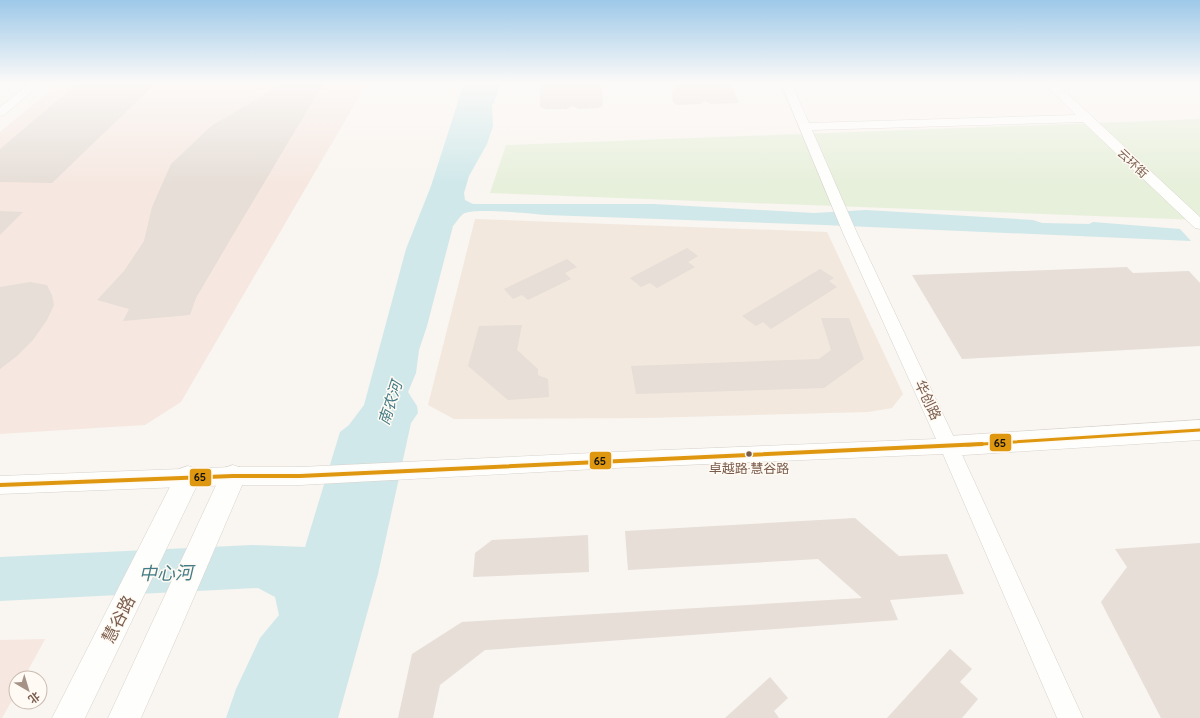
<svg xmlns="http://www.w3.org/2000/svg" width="1200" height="718" font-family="Quicksand,'Noto Sans SC',sans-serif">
<rect width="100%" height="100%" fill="#f9f5f0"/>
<path fill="#f2e8de" d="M 475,219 L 827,232 L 903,394 L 892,408 L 868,412 L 646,418 L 454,419 L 428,405 Z"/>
<g fill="#f6e8e1">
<path d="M 59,83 L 367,83 L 181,402 L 145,425 L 0,434 L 0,132 Z"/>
<path d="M 45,639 L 24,678 L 16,678 L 16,693 L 2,718 L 0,718 L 0,640 Z"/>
</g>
<path fill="#e7f0db" d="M 1200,119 L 1200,220 L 490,193 L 506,145 Z"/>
<path fill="#d0e8ea" d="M 464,83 L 502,83 L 492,106 L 493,126 L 487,144 L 469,176 L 464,193 L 465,200 L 473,204 L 654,204 L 814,213 L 866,210 L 1033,220 L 1042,223 L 1089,224 L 1093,222 L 1180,229 L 1191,241 L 824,225 L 546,215 C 532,214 472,207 463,214 C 459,217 456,223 453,226 L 427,326 L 419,350 L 416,373 L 408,392 L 417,406 L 418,413 L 411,423 L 378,574 L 338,718 L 226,718 L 236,689 L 260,638 L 279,615 L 275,597 L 258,588 L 0,601 L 0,557 L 252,545 L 305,547 L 340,432 L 349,425 L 364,405 L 406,249 L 431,186 Z"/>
<g fill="#e6ded7">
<path d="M 78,83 L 156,83 L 52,183 L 0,182 L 0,149 Z"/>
<path d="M 283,83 L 327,83 L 317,94 L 233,235 L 196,298 L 190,315 L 123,321 L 129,309 L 97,300 L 124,271 L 144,241 L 152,207 L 171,164 L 210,127 Z"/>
<path d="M 540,83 L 602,83 L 603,106 L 598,108 L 579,109 L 572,106 L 567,109 L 546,109 L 540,107 Z"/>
<path d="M 676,83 L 730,83 L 739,103 L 711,104 L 705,101 L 700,104 L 678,105 L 673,102 L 672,95 Z"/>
<path d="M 0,211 L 23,212 L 0,235 Z"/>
<path d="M 687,248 L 698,256 L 688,262 L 695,267 L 657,288 L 650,283 L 641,287 L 630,278 Z"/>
<path d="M 567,259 L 577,267 L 565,273 L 571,279 L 528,300 L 522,295 L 513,299 L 504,289 Z"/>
<path d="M 1127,267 L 1133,273 L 1189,271 L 1200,283 L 1200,346 L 962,359 L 912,275 Z"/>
<path d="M 820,269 L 834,278 L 829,281 L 837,287 L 771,329 L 763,322 L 756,326 L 742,316 Z"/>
<path d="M 30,282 L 47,285 L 52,295 L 54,305 L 47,320 L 33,340 L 17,356 L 0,369 L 0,287 Z"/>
<path d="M 821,318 L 849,318 L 864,359 L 824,388 L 636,394 L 631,366 L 819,359 L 831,350 Z"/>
<path d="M 522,325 L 517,350 L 538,369 L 538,375 L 548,379 L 549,397 L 508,400 L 468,366 L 479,326 Z"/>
<path d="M 855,518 L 899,556 L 947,554 L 964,594 L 890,600 L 898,620 L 485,650 L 440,685 L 433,718 L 398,718 L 412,654 L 462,622 L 862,598 L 818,559 L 628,570 L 625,531 Z"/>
<path d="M 588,535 L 589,572 L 473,577 L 475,553 L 492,540 Z"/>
<path d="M 1200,543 L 1200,718 L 1161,718 L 1101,602 L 1127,567 L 1115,549 Z"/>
<path d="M 950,649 L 972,669 L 960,682 L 978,699 L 962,718 L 887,718 Z"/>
<path d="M 770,677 L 788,698 L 774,711 L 779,718 L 725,718 Z"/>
</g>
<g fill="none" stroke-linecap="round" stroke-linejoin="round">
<defs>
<g id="street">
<path d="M 30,83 L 42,83 L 4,115 L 0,116 L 0,107 Z"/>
<path d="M 781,83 L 791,83 L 809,123 L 1076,115 L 1044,83 L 1056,83 L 1200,217 L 1200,229 L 1195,228 L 1083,122 L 812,130 L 857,233 L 958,446 L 1083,718 L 1057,718 L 943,454 L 614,468 L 300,485 L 233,485 L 0,494 L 0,476 L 233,467 L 300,467 L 614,452 L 936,439 L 843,233 Z"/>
</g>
<g id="secondary">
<path d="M 1200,420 L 1200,440 L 949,456 L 940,453 L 937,446 L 940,439 L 949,436 Z"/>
<path d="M 233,465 L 242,468 L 246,476 L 182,625 L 141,718 L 108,718 L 224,468 Z"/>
<path d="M 188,466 L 197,469 L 201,477 L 85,718 L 52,718 L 179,469 Z"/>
</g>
</defs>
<use href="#street" stroke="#d7d1cb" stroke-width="1"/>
<use href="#secondary" stroke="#d9d2cb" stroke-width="1"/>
<use href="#street" fill="#fefefd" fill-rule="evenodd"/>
<use href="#secondary" fill="#fefefd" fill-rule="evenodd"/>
<defs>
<path id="bus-1-far1" d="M 967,445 L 1200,430"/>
<path id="bus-1" d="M 0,485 L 233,476 L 300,476 L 982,444"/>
</defs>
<use href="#bus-1-far1" stroke="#fffaf3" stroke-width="6"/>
<use href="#bus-1" stroke="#fffaf3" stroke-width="7"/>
<use href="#bus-1-far1" stroke="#de970f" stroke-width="3"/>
<use href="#bus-1" stroke="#de970f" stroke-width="4"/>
</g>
<linearGradient id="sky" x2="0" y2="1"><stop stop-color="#9ec9e9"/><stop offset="0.45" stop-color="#fcfaf8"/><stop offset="1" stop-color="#fcfaf8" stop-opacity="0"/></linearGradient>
<rect width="1200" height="184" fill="url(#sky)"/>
<circle fill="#7a5c4d" stroke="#fffaf3" stroke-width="1.5" cx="749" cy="454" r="3.5"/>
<g text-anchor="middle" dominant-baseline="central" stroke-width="3" stroke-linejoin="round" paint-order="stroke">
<g font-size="12" fill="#7a5c4d" stroke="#fffaf3">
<text transform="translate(1133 163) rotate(43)">云环街</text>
</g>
<g font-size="13" fill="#7a5c4d" stroke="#fffaf3">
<text x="749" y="468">卓越路·慧谷路</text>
</g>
<g font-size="14" fill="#7a5c4d" stroke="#fffaf3">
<text transform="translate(928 400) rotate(65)">华创路</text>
</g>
<g font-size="15" font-style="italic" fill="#437c86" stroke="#fffaf3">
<text transform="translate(390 403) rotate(-72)">南农河</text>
</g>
<g font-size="17" fill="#7a5c4d" stroke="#fffaf3">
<text transform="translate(118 619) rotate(-63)">慧谷路</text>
</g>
<g font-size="18" font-style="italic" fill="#437c86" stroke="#fffaf3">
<text transform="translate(166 573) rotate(-1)">中心河</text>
</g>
</g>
<g stroke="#fffaf3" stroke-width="1.5">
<rect x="989" y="433" width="23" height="19" rx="4" fill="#de970f"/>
<rect x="589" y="451" width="23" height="19" rx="4" fill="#de970f"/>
<rect x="189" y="468" width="23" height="19" rx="4" fill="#de970f"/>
</g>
<g font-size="11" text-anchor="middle" font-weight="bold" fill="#111">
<text x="1000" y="447">65</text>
<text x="600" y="465">65</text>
<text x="200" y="481">65</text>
</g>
<g transform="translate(28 690) rotate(142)"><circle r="19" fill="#fffaf3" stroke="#cabbb1"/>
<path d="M0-3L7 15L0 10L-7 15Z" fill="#a69286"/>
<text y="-6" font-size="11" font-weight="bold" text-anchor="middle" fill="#7a5c4d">北</text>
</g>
</svg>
